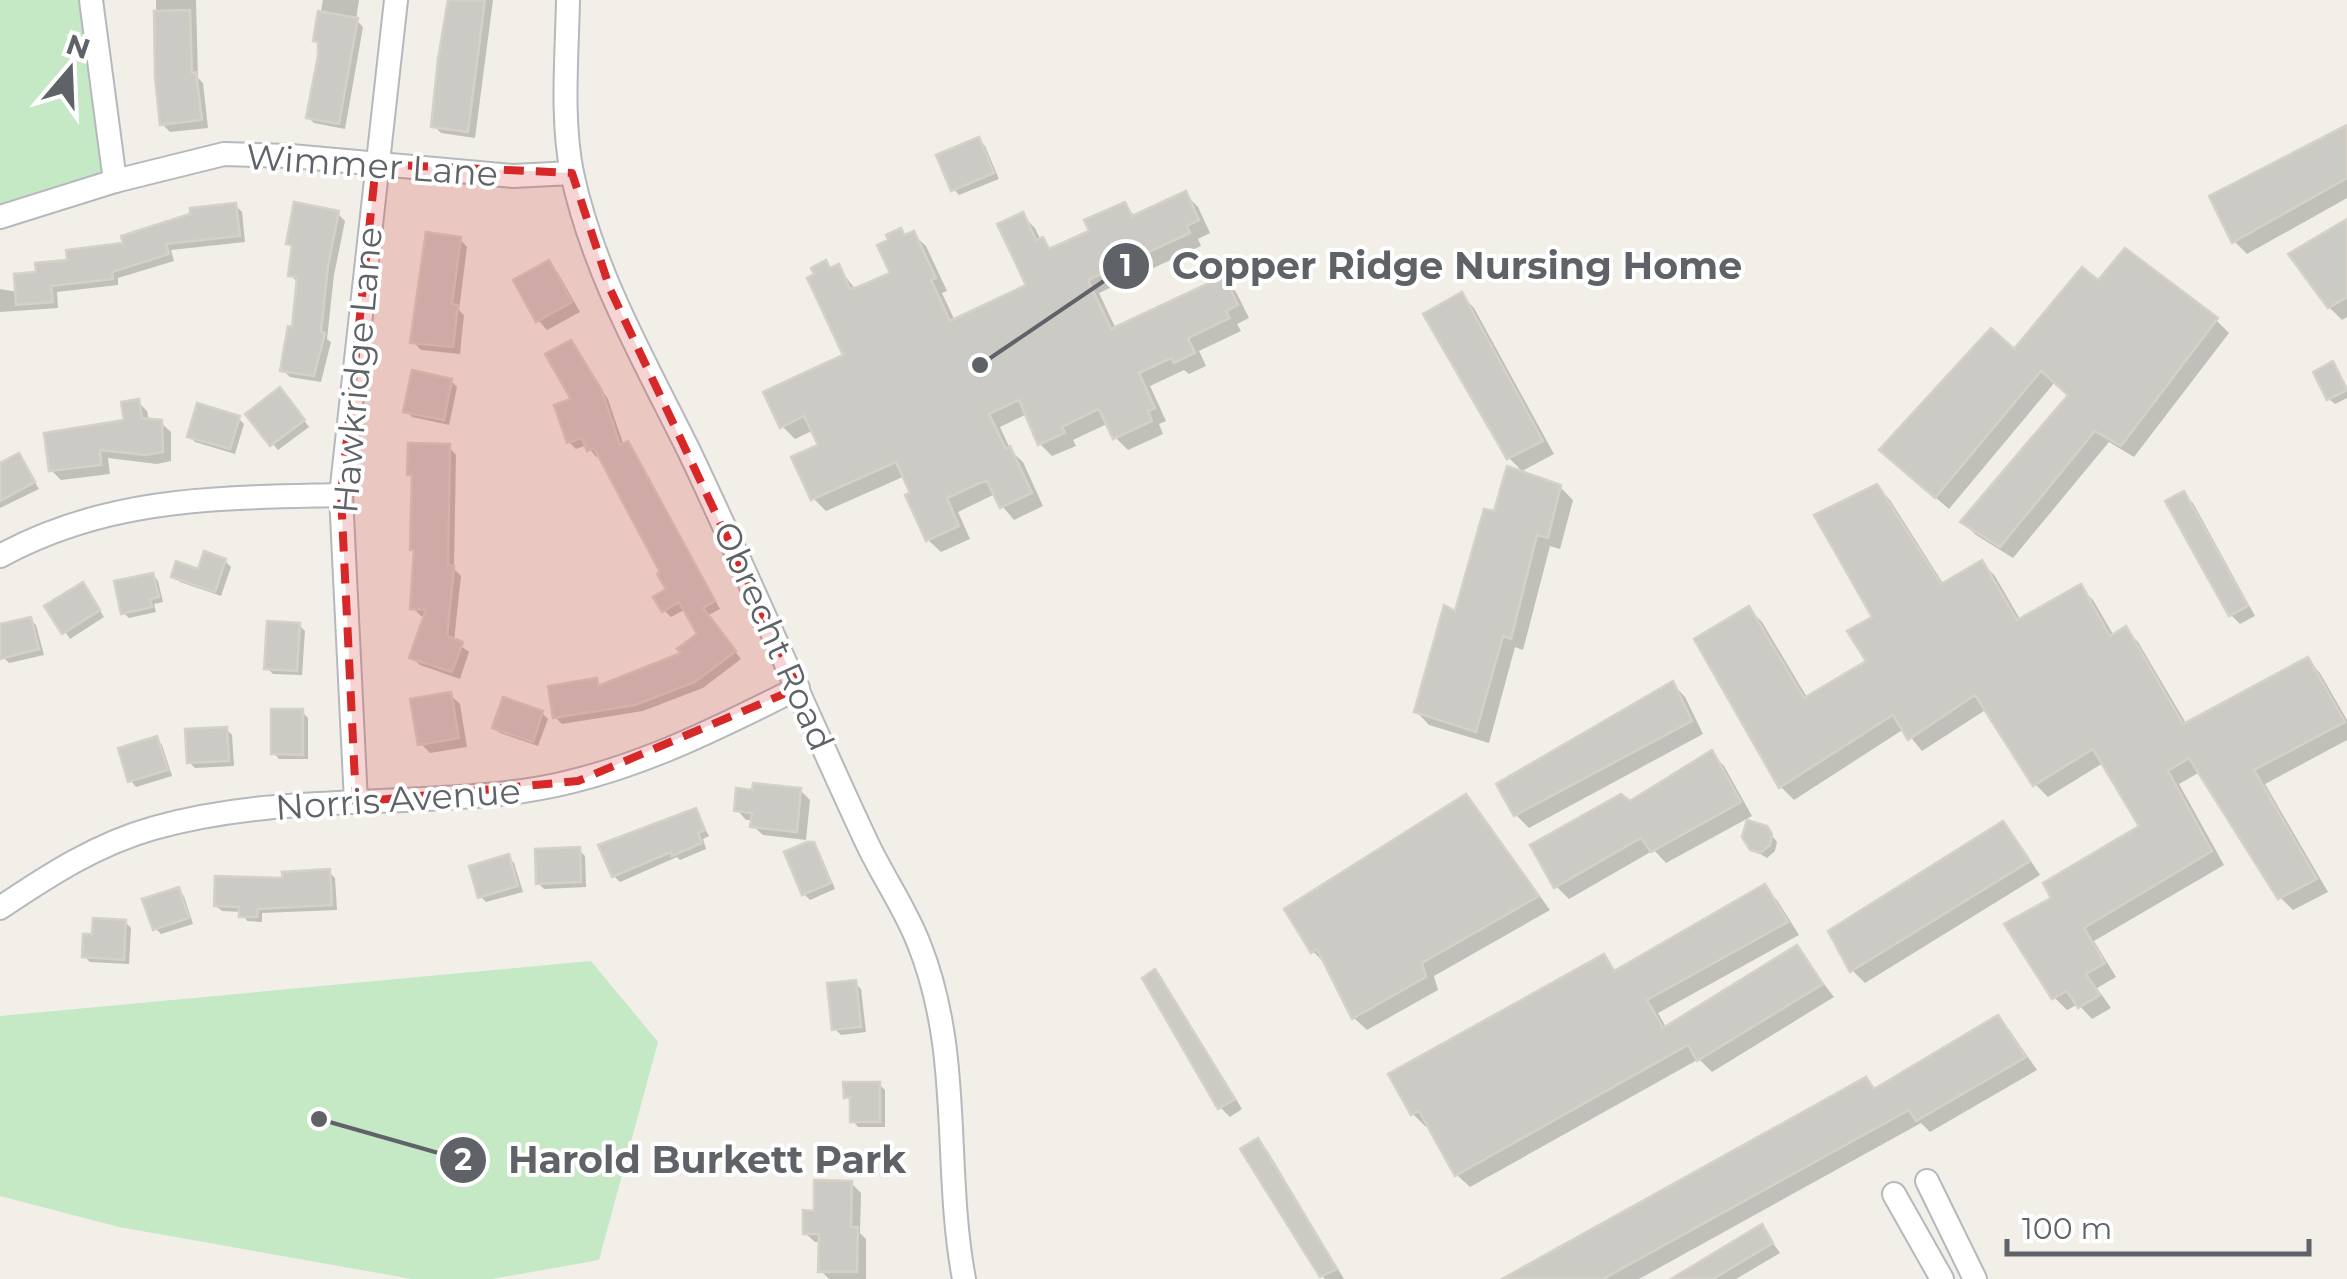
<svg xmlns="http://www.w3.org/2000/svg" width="2347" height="1279" font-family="Montserrat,sans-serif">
<rect width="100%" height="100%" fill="#f1efe8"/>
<g fill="#c5e8c5">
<path d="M 0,0 L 91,0 L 115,181 L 0,208 Z"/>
<path d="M 591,961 L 658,1042 L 599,1260 L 492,1279 L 412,1279 L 119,1227 L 0,1196 L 0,1016 Z"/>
</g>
<g fill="#0003">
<path d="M 156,0 L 196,0 L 198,78 L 203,83 L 208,128 L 170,132 L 162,124 L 157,77 Z"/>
<path d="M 323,0 L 359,0 L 356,20 L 363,27 L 345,129 L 314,123 L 308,117 L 320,46 L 315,40 Z"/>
<path d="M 451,0 L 493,0 L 475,138 L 441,133 L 434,126 Z"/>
<path d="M 2347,128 L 2347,198 L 2247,254 L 2234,241 Z"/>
<path d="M 979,140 L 985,146 L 999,179 L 959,195 L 954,189 Z"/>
<path d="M 1185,194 L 1198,207 L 1210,233 L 1198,239 L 1201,246 L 1099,293 L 1116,329 L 1224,279 L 1236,292 L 1249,318 L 1237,324 L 1241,331 L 1199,351 L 1206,366 L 1189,374 L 1184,370 L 1150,386 L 1166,421 L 1159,424 L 1163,434 L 1128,450 L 1115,437 L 1109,423 L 1073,440 L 1076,446 L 1052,456 L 1040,444 L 1027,414 L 1000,427 L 1011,451 L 1023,462 L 1043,506 L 1014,520 L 993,495 L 958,512 L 970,539 L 941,552 L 928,540 L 905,476 L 826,511 L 813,498 L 822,446 L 814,430 L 795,439 L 782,426 L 846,356 L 826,263 L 832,270 L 838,267 L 856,290 L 893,275 L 900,231 L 906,237 L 913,234 L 926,246 L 947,291 L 942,293 L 955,321 L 1029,287 L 1022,215 L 1035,228 L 1041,241 L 1053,250 L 1092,232 L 1124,204 L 1136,217 Z"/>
<path d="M 235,205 L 242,212 L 245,242 L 171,250 L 174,261 L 118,278 L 118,285 L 57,292 L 58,308 L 0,312 L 0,289 L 18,292 L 39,275 L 70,262 Z"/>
<path d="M 337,213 L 345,221 L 334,275 L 327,339 L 331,342 L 321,382 L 290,377 L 283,370 L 294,330 L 299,284 L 291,275 L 294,248 L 289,243 Z"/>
<path d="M 2347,222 L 2347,317 L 2342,320 L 2329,307 Z"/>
<path d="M 460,239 L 467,247 L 459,310 L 464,315 L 460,354 L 421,350 L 413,342 Z"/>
<path d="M 548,263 L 558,273 L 580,312 L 547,330 L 538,320 Z"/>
<path d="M 2098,283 L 2216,320 L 2229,333 L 2134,457 L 2109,442 L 2013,558 L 1976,535 L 1963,522 L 2071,396 L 2055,382 L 1949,509 L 1895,463 Z"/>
<path d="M 1462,296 L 1474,308 L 1554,454 L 1522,471 L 1509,458 L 1427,315 Z"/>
<path d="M 570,343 L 608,399 L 624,446 L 628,444 L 634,451 L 720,609 L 707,616 L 741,659 L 703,688 L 643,711 L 562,724 L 555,717 L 596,681 L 602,687 L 685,655 L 700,634 L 686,609 L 671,617 L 664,610 L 669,590 L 663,573 L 601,455 L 596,457 L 587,445 L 576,449 L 569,442 L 575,401 Z"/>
<path d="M 2333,364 L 2347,387 L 2347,398 L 2335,404 L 2329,399 Z"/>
<path d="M 451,381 L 457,387 L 449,425 L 412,417 L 406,411 Z"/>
<path d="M 285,396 L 309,427 L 278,450 L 249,415 Z"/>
<path d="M 138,402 L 147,411 L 149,421 L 161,423 L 171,432 L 171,461 L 157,464 L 108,458 L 110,474 L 61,480 L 51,470 L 127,422 Z"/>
<path d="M 238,418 L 244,424 L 235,454 L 195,442 L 190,436 Z"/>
<path d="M 449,447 L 456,455 L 454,569 L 461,576 L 454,641 L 469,652 L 460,679 L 420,665 L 412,658 L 426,616 L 421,616 L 413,608 L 417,553 L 412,549 L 414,478 L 410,474 Z"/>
<path d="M 19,456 L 39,489 L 0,508 L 0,466 Z"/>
<path d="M 1560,487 L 1573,500 L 1560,549 L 1550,546 L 1523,650 L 1515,647 L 1489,743 L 1429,725 L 1417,712 L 1496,513 Z"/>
<path d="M 1877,487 L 1890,500 L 1944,585 L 1982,563 L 1995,576 L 2021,621 L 2080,587 L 2093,600 L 2114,636 L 2125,629 L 2138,642 L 2187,725 L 2308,660 L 2320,673 L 2347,720 L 2347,740 L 2265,784 L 2328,892 L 2293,910 L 2280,897 L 2200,772 L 2179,784 L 2224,865 L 2094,941 L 2116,977 L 2097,988 L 2111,1008 L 2092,1019 L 2078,1004 L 2067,1010 L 2054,997 L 2054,899 L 2142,827 L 2103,763 L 2048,797 L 2035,784 L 1987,709 L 1922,751 L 1904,729 L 1794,800 L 1781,787 L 1697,640 L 1749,609 L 1762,622 L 1808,699 L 1870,662 L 1875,618 Z"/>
<path d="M 2183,494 L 2193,503 L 2255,616 L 2240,624 L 2231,615 Z"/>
<path d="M 225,561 L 231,567 L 221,596 L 180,582 L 174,576 Z"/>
<path d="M 153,575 L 158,581 L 163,602 L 154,604 L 156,612 L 129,618 L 123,612 Z"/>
<path d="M 88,591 L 104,617 L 70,639 L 48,606 Z"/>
<path d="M 30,619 L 36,625 L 44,655 L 9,663 L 3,657 L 0,646 L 0,627 Z"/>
<path d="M 299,625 L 305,631 L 302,675 L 273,674 L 267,668 Z"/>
<path d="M 1673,684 L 1685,697 L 1703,734 L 1529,828 L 1516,815 L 1500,785 Z"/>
<path d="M 450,695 L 460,704 L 467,747 L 430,753 L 421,744 Z"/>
<path d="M 302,712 L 308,718 L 308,759 L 279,759 L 274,753 Z"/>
<path d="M 542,713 L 548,719 L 538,746 L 500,733 L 495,728 Z"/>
<path d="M 226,729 L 232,735 L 234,766 L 195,768 L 189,762 Z"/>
<path d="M 157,739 L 162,745 L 172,776 L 136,787 L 131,781 Z"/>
<path d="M 1711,753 L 1724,766 L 1752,816 L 1666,863 L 1654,850 L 1569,899 L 1556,886 L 1630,804 Z"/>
<path d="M 800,790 L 810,800 L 806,840 L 763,835 L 753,826 L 754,820 L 746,820 L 737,810 Z"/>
<path d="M 1465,797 L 1478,810 L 1550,910 L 1434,976 L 1438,990 L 1367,1030 L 1354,1018 L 1325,964 L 1313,951 Z"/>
<path d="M 695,811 L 709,836 L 703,839 L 706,849 L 680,860 L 677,857 L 620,882 L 614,876 Z"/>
<path d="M 2002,824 L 2015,837 L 2040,875 L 1865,983 L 1852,970 Z"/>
<path d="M 1766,828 L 1777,842 L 1775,851 L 1767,858 L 1752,849 Z"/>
<path d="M 813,845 L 819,851 L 835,889 L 810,900 L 804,894 Z"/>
<path d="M 579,850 L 585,856 L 586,887 L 544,889 L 538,883 Z"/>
<path d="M 508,857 L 514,863 L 523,892 L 486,902 L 480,896 Z"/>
<path d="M 329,872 L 335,878 L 337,910 L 262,913 L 262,922 L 247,921 L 242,912 L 222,911 L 216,906 L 285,881 Z"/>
<path d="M 1765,888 L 1777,900 L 1799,935 L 1658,1013 L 1667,1029 L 1796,948 L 1834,997 L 1712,1072 L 1699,1059 L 1470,1187 L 1457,1175 L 1429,1125 L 1426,1127 L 1413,1114 L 1391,1075 L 1603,957 L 1617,972 Z"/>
<path d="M 178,890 L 184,896 L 193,924 L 161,934 L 155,928 Z"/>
<path d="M 125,922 L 131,928 L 129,964 L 90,962 L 84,956 Z"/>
<path d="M 1155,973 L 1164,982 L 1242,1109 L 1230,1117 L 1220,1107 Z"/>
<path d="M 855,983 L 861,989 L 866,1032 L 841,1035 L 835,1029 Z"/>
<path d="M 1997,1018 L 2010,1031 L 2037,1070 L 1930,1132 L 1921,1123 L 1639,1279 L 1507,1279 L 1866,1080 L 1876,1090 Z"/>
<path d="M 879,1084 L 885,1090 L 885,1127 L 858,1127 L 853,1121 L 853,1103 L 846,1096 Z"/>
<path d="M 1258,1141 L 1267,1150 L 1344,1279 L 1325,1279 L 1322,1276 Z"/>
<path d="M 851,1183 L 861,1193 L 860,1233 L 866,1239 L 866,1279 L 829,1279 L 821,1271 L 821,1242 L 815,1242 L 805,1233 L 816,1213 Z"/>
<path d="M 1761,1227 L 1780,1253 L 1736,1279 L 1673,1279 Z"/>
</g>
<g fill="#cccac5" stroke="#d6d1c6" stroke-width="2.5">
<path d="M 448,0 L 485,0 L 468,132 L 431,127 L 438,59 Z"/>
<path d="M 190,10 L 192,73 L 196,72 L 202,120 L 160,125 L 155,77 L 154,11 Z"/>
<path d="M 318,11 L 358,18 L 339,124 L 306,118 L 318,56 L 318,42 L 313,41 Z"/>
<path d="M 2347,125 L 2347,178 L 2232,243 L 2209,196 Z"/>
<path d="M 979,137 L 994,173 L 951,191 L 936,155 Z"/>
<path d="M 1186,191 L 1199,220 L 1187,226 L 1190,233 L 1088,280 L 1111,329 L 1224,276 L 1238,305 L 1226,311 L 1230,318 L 1188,338 L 1195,353 L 1174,363 L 1171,358 L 1139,373 L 1155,408 L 1148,411 L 1152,421 L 1113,439 L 1099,409 L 1062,427 L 1065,433 L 1038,445 L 1019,400 L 989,414 L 1006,449 L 1010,446 L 1032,493 L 1000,508 L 987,481 L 980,483 L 947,498 L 959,526 L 926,541 L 905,495 L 910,493 L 896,462 L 811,500 L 791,457 L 818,445 L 804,416 L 780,428 L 763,392 L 843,355 L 807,278 L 814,274 L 811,268 L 826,260 L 830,268 L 839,264 L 850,289 L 858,287 L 890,273 L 877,245 L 888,240 L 886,235 L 901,228 L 904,235 L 914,231 L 936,278 L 931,280 L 950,321 L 1026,285 L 997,224 L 1023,212 L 1036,240 L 1043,237 L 1049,249 L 1089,231 L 1084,220 L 1125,202 L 1132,216 Z"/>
<path d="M 294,202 L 339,211 L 328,266 L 321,332 L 325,333 L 314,376 L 280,371 L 288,326 L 292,327 L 297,277 L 288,276 L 292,245 L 286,244 Z"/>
<path d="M 236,203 L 240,236 L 166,244 L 169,254 L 112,272 L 113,279 L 51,286 L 53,302 L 16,305 L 14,274 L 36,272 L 35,263 L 67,260 L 66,250 L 123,243 L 121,236 L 190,214 L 190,208 Z"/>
<path d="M 2347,219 L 2347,297 L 2328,308 L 2288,254 Z"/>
<path d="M 426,232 L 461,237 L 452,304 L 458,305 L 453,347 L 410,343 Z"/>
<path d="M 2125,248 L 2218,318 L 2121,446 L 2095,431 L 2000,547 L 1960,522 L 2068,395 L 2041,371 L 1935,498 L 1879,450 L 1991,328 L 2014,349 L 2082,267 L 2098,280 Z"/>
<path d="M 549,260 L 572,302 L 536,322 L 513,280 Z"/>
<path d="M 1462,292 L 1543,441 L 1507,459 L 1423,314 Z"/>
<path d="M 571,340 L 601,389 L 620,445 L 628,441 L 715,601 L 703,608 L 736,651 L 695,682 L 635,705 L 553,718 L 548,686 L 597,678 L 598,686 L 681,653 L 677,649 L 697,634 L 679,602 L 662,612 L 653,597 L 666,589 L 657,574 L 660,572 L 594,448 L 587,451 L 582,438 L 567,443 L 554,405 L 571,399 L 545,354 Z"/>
<path d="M 2333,361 L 2347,390 L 2327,400 L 2313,372 Z"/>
<path d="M 412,370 L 452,379 L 444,420 L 403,412 Z"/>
<path d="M 280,387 L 305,420 L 270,446 L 245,414 Z"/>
<path d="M 139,399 L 142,418 L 162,420 L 163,452 L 146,455 L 100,450 L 101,465 L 49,471 L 44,433 L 124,420 L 121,402 Z"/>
<path d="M 197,403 L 240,416 L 230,449 L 187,437 Z"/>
<path d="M 408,443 L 450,444 L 448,565 L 454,566 L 447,636 L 463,642 L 452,672 L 409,658 L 426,610 L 410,609 L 414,550 L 410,550 L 412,475 L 407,475 Z"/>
<path d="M 19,453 L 35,482 L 0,501 L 0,463 Z"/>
<path d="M 1507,466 L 1561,485 L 1548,538 L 1537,535 L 1511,639 L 1503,636 L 1476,732 L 1414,712 L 1444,605 L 1455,611 L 1484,509 L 1494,511 Z"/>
<path d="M 1877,484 L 1941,584 L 1982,560 L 2017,620 L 2081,584 L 2110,636 L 2126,626 L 2183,724 L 2308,657 L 2345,722 L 2254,770 L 2317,879 L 2278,899 L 2189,758 L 2168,771 L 2212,851 L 2084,928 L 2105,963 L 2086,974 L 2100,995 L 2078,1008 L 2067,991 L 2052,999 L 2004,924 L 2051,898 L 2043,883 L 2139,826 L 2093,749 L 2033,786 L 1975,695 L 1908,740 L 1893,715 L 1779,788 L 1694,639 L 1749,606 L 1804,698 L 1866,661 L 1847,631 L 1872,617 L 1814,515 Z"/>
<path d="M 2184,491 L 2248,606 L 2229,616 L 2165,501 Z"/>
<path d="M 204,551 L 226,559 L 215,592 L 171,577 L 176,561 L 198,569 Z"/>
<path d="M 153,573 L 159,597 L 150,599 L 152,607 L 121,614 L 114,581 Z"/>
<path d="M 83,582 L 100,610 L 62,634 L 44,606 Z"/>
<path d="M 31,617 L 39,649 L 0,659 L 0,624 Z"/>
<path d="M 267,621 L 300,623 L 297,671 L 264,669 Z"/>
<path d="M 1673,681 L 1692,721 L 1514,816 L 1496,784 Z"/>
<path d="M 451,692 L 459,738 L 418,745 L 410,699 Z"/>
<path d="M 503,697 L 543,711 L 533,742 L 492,728 Z"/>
<path d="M 271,709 L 303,709 L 303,755 L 271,754 Z"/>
<path d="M 227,727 L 229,761 L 187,763 L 185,729 Z"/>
<path d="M 157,736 L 168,770 L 128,782 L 118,748 Z"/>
<path d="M 1712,750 L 1741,802 L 1651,852 L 1641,838 L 1554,888 L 1530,845 L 1621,794 L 1630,801 Z"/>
<path d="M 753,783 L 801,788 L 797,832 L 750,827 L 752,813 L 734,811 L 736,788 L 752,790 Z"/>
<path d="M 1466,794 L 1539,896 L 1422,963 L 1426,977 L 1352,1019 L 1317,949 L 1311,953 L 1284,909 Z"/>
<path d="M 696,808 L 705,830 L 698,833 L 702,843 L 672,856 L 671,852 L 612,877 L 598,845 Z"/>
<path d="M 1747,820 L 1767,826 L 1772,834 L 1770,845 L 1760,853 L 1750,850 L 1742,837 Z"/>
<path d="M 2003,821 L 2030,861 L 1850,972 L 1828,931 Z"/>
<path d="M 807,842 L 814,842 L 831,883 L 802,895 L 784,852 Z"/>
<path d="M 580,847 L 581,882 L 536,884 L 535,849 Z"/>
<path d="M 509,854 L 518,886 L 478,898 L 469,866 Z"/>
<path d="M 330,869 L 332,905 L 258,909 L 257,917 L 239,917 L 239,907 L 214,906 L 215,876 L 283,878 L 282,872 Z"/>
<path d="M 1765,884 L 1788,922 L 1647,1000 L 1663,1028 L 1797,945 L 1823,984 L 1697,1061 L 1688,1045 L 1455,1176 L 1419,1111 L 1411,1115 L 1388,1074 L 1604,954 L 1614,971 Z"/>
<path d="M 179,887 L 189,918 L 153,930 L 142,899 Z"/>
<path d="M 93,918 L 126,920 L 124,960 L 82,957 L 83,934 L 92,934 Z"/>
<path d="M 1155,969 L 1235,1099 L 1218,1109 L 1142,978 Z"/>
<path d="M 856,980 L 861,1027 L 832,1030 L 827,983 Z"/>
<path d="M 1998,1015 L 2026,1057 L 1916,1121 L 1909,1110 L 1603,1279 L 1502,1279 L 1866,1077 L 1874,1089 Z"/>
<path d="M 843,1082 L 880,1082 L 880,1122 L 850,1122 L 850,1097 L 844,1098 Z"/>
<path d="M 1258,1138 L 1337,1269 L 1320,1277 L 1240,1149 Z"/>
<path d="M 814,1180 L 852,1181 L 851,1227 L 858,1227 L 857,1272 L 818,1272 L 819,1234 L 803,1234 L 803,1210 L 814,1211 Z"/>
<path d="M 1762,1224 L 1773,1243 L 1713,1279 L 1671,1279 Z"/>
</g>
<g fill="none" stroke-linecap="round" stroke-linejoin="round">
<defs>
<g id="minor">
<path d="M 91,0 L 115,181"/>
<path d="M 568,0 C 567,56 561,118 572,173 C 593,272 645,362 689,451 C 751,581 806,713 867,843 C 883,877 905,908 919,944 C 963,1054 943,1167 964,1279"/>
<path d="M 0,217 L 115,181 L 224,154 L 291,156 L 513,176 L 572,173"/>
<path d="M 0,556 C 110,496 220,498 341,495"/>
<path d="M 356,802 L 341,495 L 396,0"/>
<path d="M 0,908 C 49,875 97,844 154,828 C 274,794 400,807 523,791 C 621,777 711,732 798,688"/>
<path d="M 1927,1181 L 1975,1279"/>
<path d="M 1894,1194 L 1942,1279"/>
</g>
</defs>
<use href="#minor" stroke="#b5b8bc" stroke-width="26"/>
<use href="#minor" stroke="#fff" stroke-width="22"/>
</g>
<path fill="#d62828" fill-opacity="0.2" stroke="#d62828" stroke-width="8" stroke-dasharray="20 12" stroke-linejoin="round" d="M 376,164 L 572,173 L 610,289 L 798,688 L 578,781 L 356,802 L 341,495 Z"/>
<g text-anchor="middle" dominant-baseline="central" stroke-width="8" stroke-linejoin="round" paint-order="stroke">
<g font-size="35" fill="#5f6368" stroke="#fff">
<text transform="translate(372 165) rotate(4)">Wimmer Lane</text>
<text transform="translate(357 370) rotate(-85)">Hawkridge Lane</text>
<text transform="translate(774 636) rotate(66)">Obrecht Road</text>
<text transform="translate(398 799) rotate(-4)">Norris Avenue</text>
</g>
</g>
<path fill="none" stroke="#5f6368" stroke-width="4" d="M980 365L1126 266M319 1119L463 1160"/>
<g fill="#5f6368" stroke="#fff" stroke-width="4">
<circle cx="980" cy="365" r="10"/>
<circle cx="319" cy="1119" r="10"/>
<circle cx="1126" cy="266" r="25"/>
<circle cx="463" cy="1160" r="25"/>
</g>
<g font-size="30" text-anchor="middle" font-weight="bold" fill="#fff">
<text x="1126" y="276">1</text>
<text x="463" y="1170">2</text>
</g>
<g font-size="38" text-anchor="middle" font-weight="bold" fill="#5f6368" stroke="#fff" stroke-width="8" stroke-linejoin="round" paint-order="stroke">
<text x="1457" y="279">Copper Ridge Nursing Home</text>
<text x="707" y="1173">Harold Burkett Park</text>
</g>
<g transform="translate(70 70) rotate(19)" stroke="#ffffff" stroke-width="8" paint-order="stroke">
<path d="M0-8L18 38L0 25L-18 38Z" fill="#5f6368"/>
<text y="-15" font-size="28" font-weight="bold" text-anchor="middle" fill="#5f6368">N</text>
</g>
<path d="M2007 1239v15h302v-15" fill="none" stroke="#5f6368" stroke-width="5"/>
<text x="2022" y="1239" font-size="30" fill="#5f6368" stroke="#ffffff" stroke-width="8" paint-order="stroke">100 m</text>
</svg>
